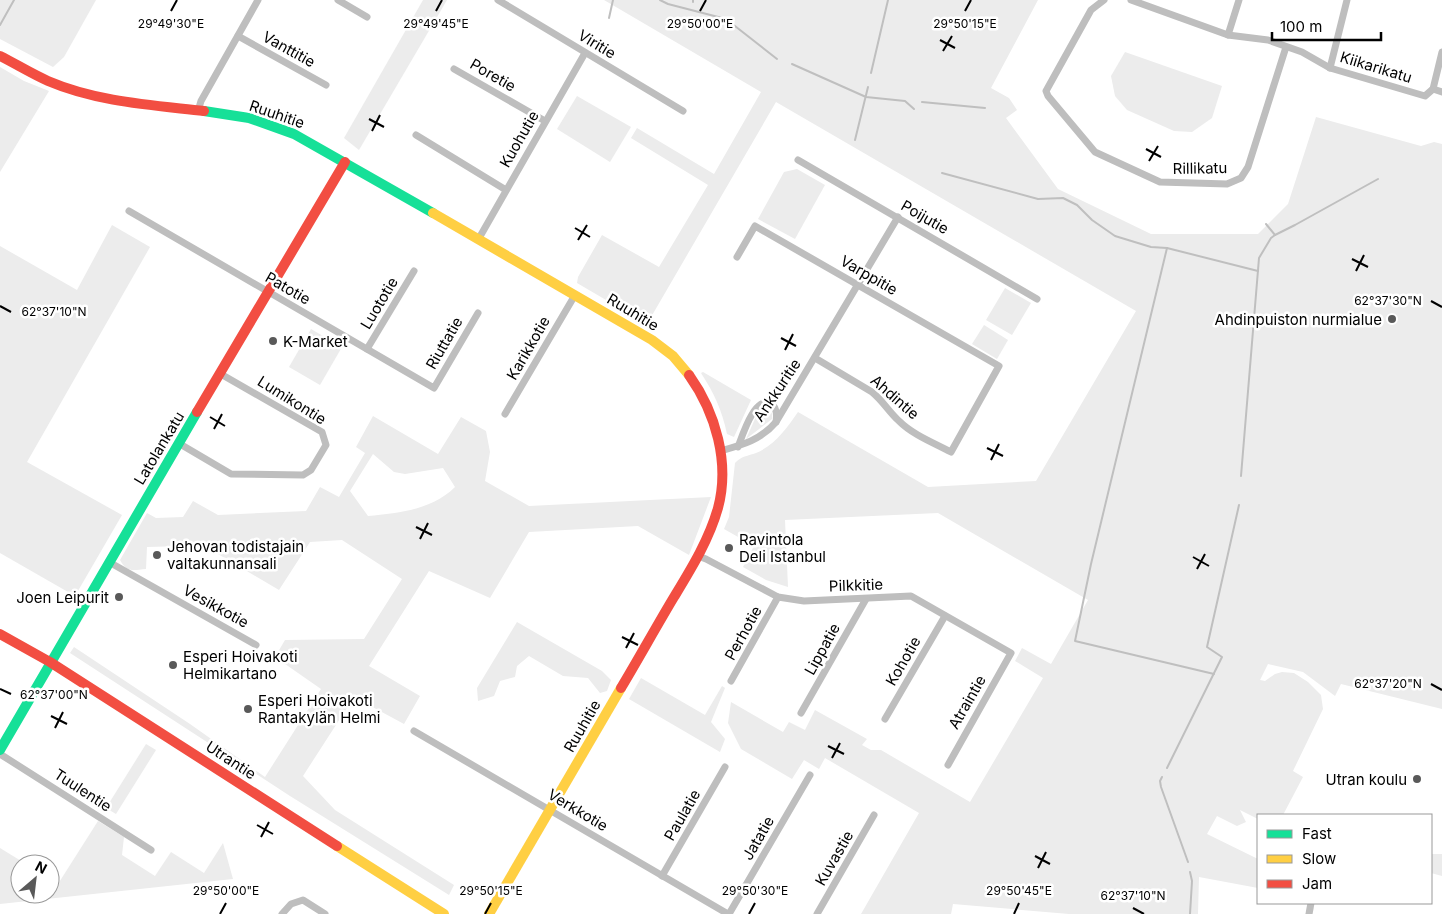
<svg xmlns="http://www.w3.org/2000/svg" width="1442" height="914" font-family="Inter,sans-serif">
<rect width="100%" height="100%" fill="#fff"/>
<g fill="#ececec" fill-rule="evenodd">
<path d="M 0,0 L 96,0 L 64,57 L 53,67 L 0,39 Z"/>
<path d="M 423,0 L 447,0 L 359,150 L 344,138 Z"/>
<path d="M 604,0 L 1038,0 L 991,88 L 1009,98 L 1017,110 L 1006,118 L 1058,189 L 1151,234 L 1258,234 L 1288,204 L 1316,117 L 1421,146 L 1434,142 L 1442,144 L 1442,709 L 1341,684 L 1335,696 L 1303,672 L 1268,664 L 1260,680 L 1265,681 L 1275,674 L 1282,672 L 1294,673 L 1308,682 L 1321,695 L 1323,709 L 1293,771 L 1303,777 L 1283,815 L 1258,815 L 1258,819 L 1240,810 L 1246,822 L 1237,826 L 1217,816 L 1207,834 L 1258,859 L 1258,888 L 1199,877 L 1198,914 L 1069,914 L 953,904 L 951,914 L 861,914 L 919,813 L 825,758 L 819,769 L 804,760 L 792,779 L 741,749 L 728,723 L 731,702 L 783,732 L 789,722 L 805,730 L 815,710 L 867,739 L 862,745 L 871,750 L 881,750 L 970,802 L 1043,678 L 1015,661 L 1022,648 L 1051,664 L 1088,600 L 938,513 L 785,520 L 788,587 L 766,580 L 743,567 L 754,546 L 724,529 L 729,517 L 735,463 C 741,456 748,456 756,453 C 775,445 787,428 798,412 L 928,487 L 1036,481 L 1136,311 L 776,102 L 647,324 L 577,283 L 578,277 L 602,235 L 659,267 L 708,185 L 631,138 L 637,128 L 714,174 L 761,92 Z"/>
<path d="M 1125,52 L 1222,86 L 1212,118 L 1192,132 L 1174,131 L 1127,110 L 1115,96 L 1111,76 Z"/>
<path d="M 0,67 L 24,81 L 49,91 L 0,172 Z"/>
<path d="M 577,96 L 631,127 L 610,162 L 557,129 Z"/>
<path d="M 797,169 L 825,185 L 795,239 L 758,219 L 784,172 Z"/>
<path d="M 112,225 L 150,247 L 27,462 L 122,515 L 75,596 L 0,553 L 0,246 L 77,290 Z"/>
<path d="M 1005,288 L 1031,303 L 1012,335 L 986,320 Z"/>
<path d="M 984,325 L 1008,340 L 997,359 L 972,344 Z"/>
<path d="M 311,329 L 342,347 L 320,385 L 289,367 Z"/>
<path d="M 703,372 L 751,400 L 734,437 L 727,434 C 722,410 714,393 701,373 Z"/>
<path d="M 763,408 L 770,409 L 772,414 L 772,419 L 746,439 L 758,412 Z"/>
<path d="M 373,416 L 438,454 L 461,417 L 486,431 L 490,452 L 485,481 L 529,506 L 711,497 L 689,555 L 638,526 L 529,532 L 490,598 L 429,571 L 369,666 L 420,696 L 404,724 L 354,697 L 303,776 L 335,810 L 454,885 L 449,895 L 290,796 L 70,653 L 74,647 L 190,724 L 265,777 L 321,689 L 275,657 L 285,640 L 364,639 L 402,579 L 342,540 L 310,542 L 279,590 L 218,554 L 223,545 L 147,547 L 146,569 C 133,570 127,573 120,560 L 147,513 L 156,518 L 183,517 L 193,501 L 218,515 L 306,511 L 320,487 L 339,497 L 365,453 L 356,447 ZM 373,454 L 394,472 L 405,474 L 443,468 L 455,487 C 432,510 398,513 368,516 L 350,491 Z"/>
<path d="M 517,622 L 602,671 L 611,680 L 607,691 L 600,693 L 588,678 L 563,676 L 529,656 L 517,666 L 515,677 L 500,681 L 494,696 L 478,701 L 477,688 Z"/>
<path d="M 641,678 L 705,715 L 722,686 L 725,688 L 711,722 L 725,739 L 720,752 L 629,699 Z"/>
<path d="M 146,744 L 156,750 L 116,814 L 106,808 Z"/>
<path d="M 98,821 L 124,837 L 122,855 L 155,876 L 171,852 L 204,873 L 223,843 L 233,879 L 0,904 L 0,848 L 26,864 L 20,864 L 20,894 L 50,894 L 50,880 L 58,884 Z"/>
<path d="M 1431,854 L 1442,854 L 1442,876 L 1431,873 Z"/>
</g>
<g fill="none" stroke-linecap="round" stroke-linejoin="round">
<g stroke="#bfbfbf" stroke-width="2">
<path d="M 660,0 L 668,4 L 726,19 L 777,59"/>
<path d="M 693,2 L 693,0"/>
<path d="M 609,18 L 613,0"/>
<path d="M 0,25 L 14,0"/>
<path d="M 792,64 L 866,97 L 905,101 L 914,109"/>
<path d="M 871,73 L 888,0"/>
<path d="M 922,102 L 985,108"/>
<path d="M 855,140 L 868,87"/>
<path d="M 942,173 L 1038,199 L 1063,198 L 1077,205 L 1092,220 L 1115,236 L 1151,247 L 1167,248 L 1258,271"/>
<path d="M 1266,224 L 1275,235"/>
<path d="M 1167,248 L 1091,564 L 1075,641 L 1214,674"/>
<path d="M 1241,476 L 1259,258 L 1271,238 L 1275,235 L 1295,225 L 1378,179"/>
<path d="M 1167,768 L 1222,657 L 1207,647 L 1239,505"/>
<path d="M 1162,777 L 1160,781 L 1161,787 L 1188,862"/>
<path d="M 1190,872 L 1192,881 L 1190,914"/>
</g>
<g stroke="#bebebe" stroke-width="7">
<path d="M 338,0 L 367,17"/>
<path d="M 498,0 L 683,111"/>
<path d="M 1104,0 L 1091,10 L 1046,91 L 1048,96 L 1095,152 L 1160,182 L 1227,184 L 1241,178 L 1248,167 L 1286,47"/>
<path d="M 1131,0 L 1228,35 L 1268,40 L 1302,52 L 1330,68 L 1425,96 L 1433,89 L 1442,92"/>
<path d="M 1228,35 L 1239,0"/>
<path d="M 238,36 L 326,85"/>
<path d="M 1330,68 L 1347,0"/>
<path d="M 454,69 L 545,121"/>
<path d="M 1433,89 L 1442,52"/>
<path d="M 198,111 L 201,101 L 258,0"/>
<path d="M 416,135 L 506,190"/>
<path d="M 798,160 L 1037,299"/>
<path d="M 129,211 L 434,388 L 478,313"/>
<path d="M 478,240 L 585,53"/>
<path d="M 737,257 L 755,226 L 999,366 L 951,452 C 934,443 913,435 899,421 C 889,412 883,401 872,392 L 815,358"/>
<path d="M 367,349 L 414,271"/>
<path d="M 505,414 L 575,295"/>
<path d="M 180,444 L 231,474 L 303,475 L 311,470 L 326,445 L 322,432 L 219,373"/>
<path d="M 738,447 C 742,437 755,394 771,404 C 777,407 777,415 776,422"/>
<path d="M 720,451 C 742,445 761,440 776,422 L 898,217"/>
<path d="M 698,556 L 706,559 L 778,597 L 804,601 L 911,596 L 1011,653 L 948,765"/>
<path d="M 109,562 L 256,645"/>
<path d="M 731,681 L 778,597"/>
<path d="M 801,713 L 866,599"/>
<path d="M 885,719 L 945,616"/>
<path d="M 414,731 L 728,914"/>
<path d="M 0,754 L 151,850"/>
<path d="M 662,876 L 725,767"/>
<path d="M 282,914 L 291,904 L 303,900 L 325,914"/>
<path d="M 729,914 L 810,775"/>
<path d="M 817,914 L 874,815"/>
<path d="M 1309,914 L 1311,903"/>
</g>
<g stroke="#16e098" stroke-width="10">
<path d="M 204,111 L 249,118 L 294,134 L 433,213"/>
<path d="M 0,750 L 197,412"/>
</g>
<g stroke="#ffcf43" stroke-width="10">
<path d="M 433,213 L 652,340 L 673,356 L 689,375"/>
<path d="M 337,846 L 444,914"/>
<path d="M 489,914 L 621,688"/>
</g>
<g stroke="#f24e42" stroke-width="10">
<path d="M 0,56 C 16,64 32,74 48,81 C 97,102 152,105 204,111"/>
<path d="M 197,412 L 345,162"/>
<path d="M 0,634 L 50,662 L 337,846"/>
<path d="M 621,688 C 639,658 656,627 674,597 C 691,569 709,540 718,508 C 730,463 716,413 689,375"/>
</g>
</g>
<path fill="none" stroke="#000" stroke-width="2" d="M 171,11 L 177,0M 436,11 L 442,0M 700,11 L 706,0M 965,11 L 971,0M 940,40 L 955,48M 943,51 L 952,36M 369,119 L 384,127M 372,131 L 380,115M 1146,149 L 1161,157M 1149,161 L 1158,146M 575,228 L 590,237M 578,240 L 587,225M 1352,259 L 1368,267M 1356,271 L 1364,255M 1431,301 L 1442,307M 0,306 L 11,312M 781,338 L 796,346M 785,350 L 793,334M 210,417 L 225,426M 214,429 L 222,414M 987,448 L 1003,456M 991,460 L 999,444M 416,527 L 432,535M 420,539 L 428,523M 1193,557 L 1209,566M 1197,569 L 1205,554M 622,637 L 638,645M 626,648 L 634,633M 1431,684 L 1442,690M 0,689 L 11,694M 51,716 L 67,724M 55,728 L 63,712M 828,746 L 844,754M 832,758 L 840,743M 257,825 L 273,834M 261,837 L 269,822M 1035,856 L 1050,864M 1038,868 L 1046,852M 1133,908 L 1144,914M 220,914 L 226,903M 485,914 L 491,903M 749,914 L 755,903M 1014,914 L 1019,903"/>
<g fill="#595959" stroke="#fff" stroke-width="2">
<circle cx="1392" cy="319" r="5"/>
<circle cx="273" cy="341" r="5"/>
<circle cx="729" cy="548" r="5"/>
<circle cx="157" cy="555" r="5"/>
<circle cx="119" cy="597" r="5"/>
<circle cx="173" cy="665" r="5"/>
<circle cx="248" cy="709" r="5"/>
<circle cx="1417" cy="779" r="5"/>
</g>
<g text-anchor="middle" dominant-baseline="central" stroke-width="5" stroke-linejoin="round" paint-order="stroke">
<g font-size="15" fill="#000" stroke="#fff">
<text transform="translate(597 44) rotate(31)">Viritie</text>
<text transform="translate(289 49) rotate(29)">Vanttitie</text>
<text transform="translate(1376 67) rotate(17)">Kiikarikatu</text>
<text transform="translate(493 75) rotate(30)">Poretie</text>
<text transform="translate(277 114) rotate(19)">Ruuhitie</text>
<text transform="translate(519 139) rotate(-60)">Kuohutie</text>
<text transform="translate(1200 168) rotate(-1)">Rillikatu</text>
<text transform="translate(925 217) rotate(30)">Poijutie</text>
<text transform="translate(869 275) rotate(30)">Varppitie</text>
<text transform="translate(288 288) rotate(30)">Patotie</text>
<text transform="translate(379 303) rotate(-59)">Luototie</text>
<text transform="translate(633 312) rotate(31)">Ruuhitie</text>
<text transform="translate(444 343) rotate(-60)">Riuttatie</text>
<text transform="translate(528 348) rotate(-60)">Karikkotie</text>
<text transform="translate(777 390) rotate(-56)">Ankkuritie</text>
<text transform="translate(895 397) rotate(41)">Ahdintie</text>
<text transform="translate(292 400) rotate(32)">Lumikontie</text>
<text transform="translate(159 448) rotate(-59)">Latolankatu</text>
<text transform="translate(856 585) rotate(-2)">Pilkkitie</text>
<text transform="translate(216 606) rotate(29)">Vesikkotie</text>
<text transform="translate(743 633) rotate(-61)">Perhotie</text>
<text transform="translate(822 649) rotate(-61)">Lippatie</text>
<text transform="translate(903 661) rotate(-60)">Kohotie</text>
<text transform="translate(967 702) rotate(-60)">Atraintie</text>
<text transform="translate(582 726) rotate(-60)">Ruuhitie</text>
<text transform="translate(231 760) rotate(33)">Utrantie</text>
<text transform="translate(83 790) rotate(33)">Tuulentie</text>
<text transform="translate(578 810) rotate(31)">Verkkotie</text>
<text transform="translate(682 815) rotate(-60)">Paulatie</text>
<text transform="translate(758 838) rotate(-60)">Jatatie</text>
<text transform="translate(834 858) rotate(-60)">Kuvastie</text>
</g>
<g font-size="15" fill="#000" stroke="#fff" text-anchor="start">
<text x="1382" y="319" text-anchor="end">Ahdinpuiston nurmialue</text>
<text x="283" y="341">K-Market</text>
<text x="739" y="539">Ravintola<tspan x="739" dy="17">Deli Istanbul</tspan></text>
<text x="167" y="546">Jehovan todistajain<tspan x="167" dy="17">valtakunnansali</tspan></text>
<text x="109" y="597" text-anchor="end">Joen Leipurit</text>
<text x="183" y="656">Esperi Hoivakoti<tspan x="183" dy="17">Helmikartano</tspan></text>
<text x="258" y="700">Esperi Hoivakoti<tspan x="258" dy="17">Rantakylän Helmi</tspan></text>
<text x="1407" y="779" text-anchor="end">Utran koulu</text>
</g>
</g>
<g font-size="12" text-anchor="middle" fill="#000" stroke="#fff" stroke-width="5" stroke-linejoin="round" paint-order="stroke">
<text x="171" y="28">29°49'30"E</text>
<text x="436" y="28">29°49'45"E</text>
<text x="700" y="28">29°50'00"E</text>
<text x="965" y="28">29°50'15"E</text>
<text x="1388" y="305">62°37'30"N</text>
<text x="54" y="316">62°37'10"N</text>
<text x="1388" y="688">62°37'20"N</text>
<text x="54" y="699">62°37'00"N</text>
<text x="226" y="895">29°50'00"E</text>
<text x="491" y="895">29°50'15"E</text>
<text x="755" y="895">29°50'30"E</text>
<text x="1019" y="895">29°50'45"E</text>
<text x="1133" y="900">62°37'10"N</text>
</g>
<rect x="1257" y="814" width="175" height="90" fill="#ffffff" stroke="#999999"/>
<rect x="1267" y="830" width="25" height="8" fill="#16e098" stroke="#999999"/>
<text x="1302" y="839" font-size="15" fill="#000000">Fast</text>
<rect x="1267" y="855" width="25" height="8" fill="#ffcf43" stroke="#999999"/>
<text x="1302" y="864" font-size="15" fill="#000000">Slow</text>
<rect x="1267" y="880" width="25" height="8" fill="#f24e42" stroke="#999999"/>
<text x="1302" y="889" font-size="15" fill="#000000">Jam</text>
<g transform="translate(35 879) rotate(28)"><circle r="24" fill="#ffffff" stroke="#999999"/>
<path d="M0-4L9 19L0 12L-9 19Z" fill="#595959"/>
<text y="-8" font-size="14" font-weight="bold" text-anchor="middle" fill="#000000">N</text>
</g>
<path d="M1272 32v8h109v-8" fill="none" stroke="#000000" stroke-width="2.5"/>
<text x="1280" y="32" font-size="15" fill="#000000" stroke="#ffffff" stroke-width="4" paint-order="stroke">100 m</text>
</svg>
